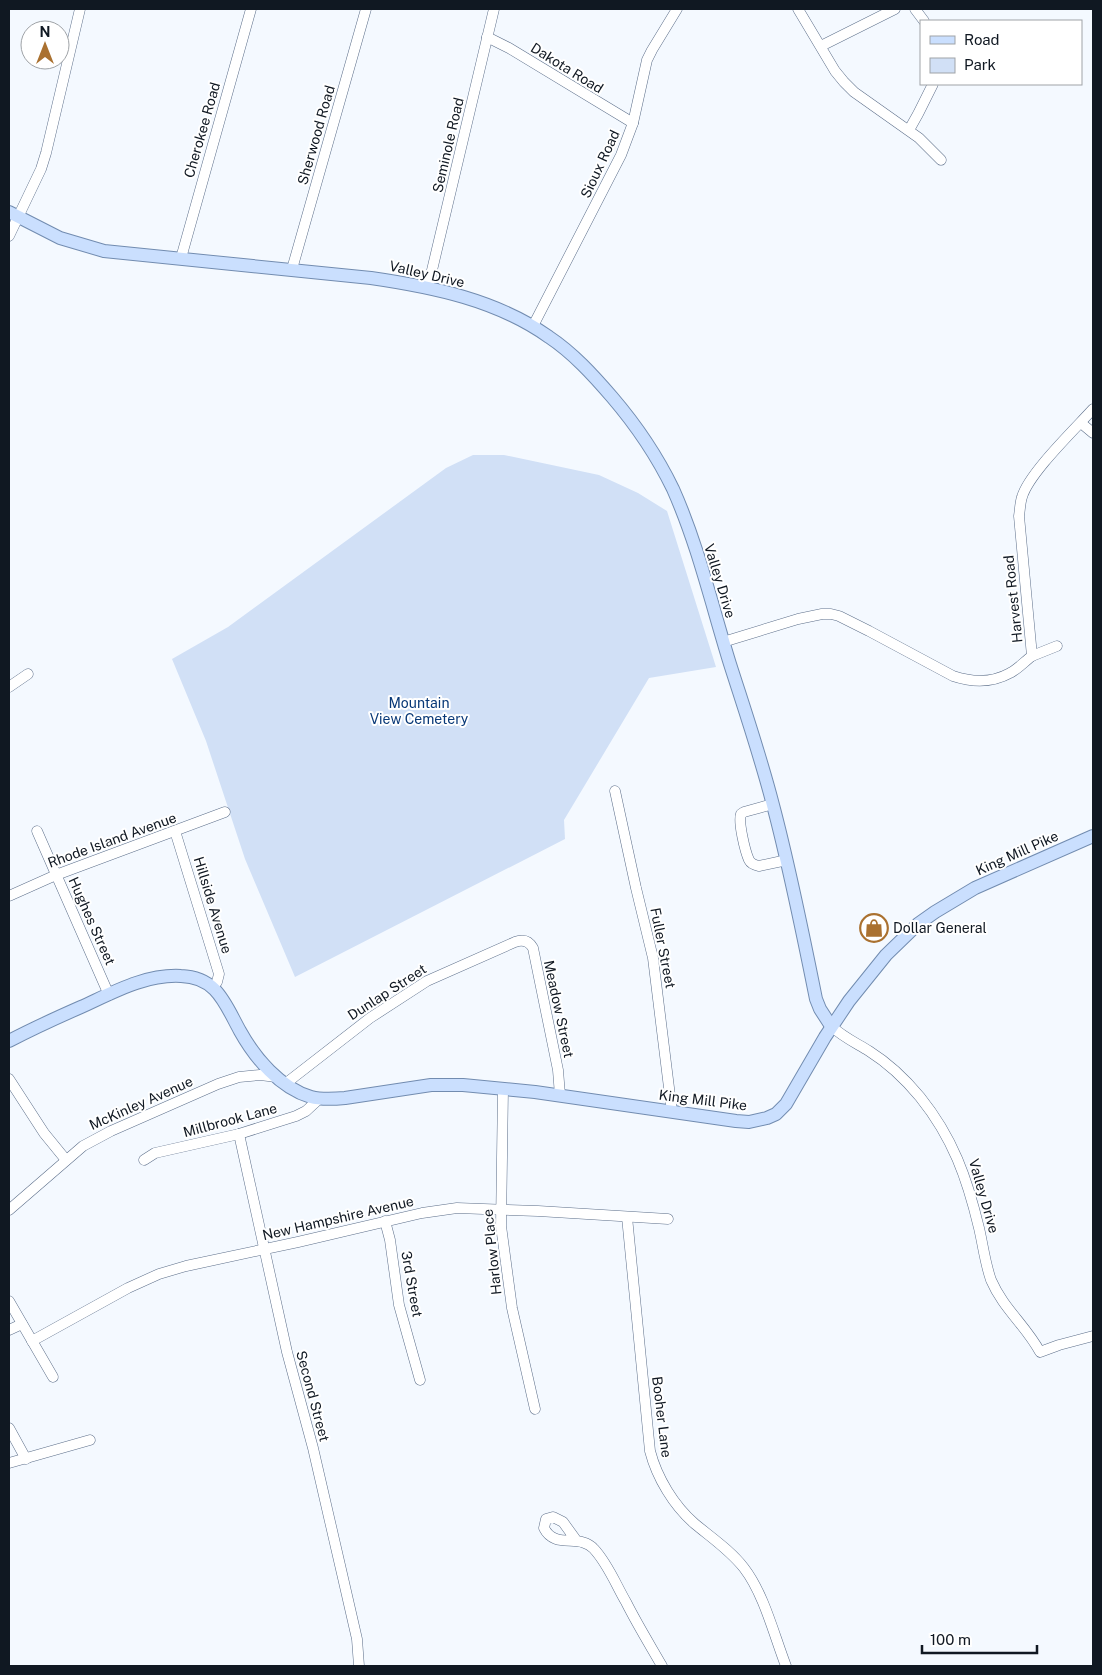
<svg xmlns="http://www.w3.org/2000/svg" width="1102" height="1675" font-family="'Public Sans',sans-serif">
<rect width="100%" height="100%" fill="#f4f9ff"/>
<path fill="#d1e0f6" d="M 473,455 L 504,455 L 599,475 L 638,493 L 667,511 L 716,667 L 649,678 L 564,820 L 565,839 L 295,977 L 245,859 L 206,741 L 172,659 L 228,627 L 446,468 Z"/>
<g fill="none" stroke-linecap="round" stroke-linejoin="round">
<defs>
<g id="minor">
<path d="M 798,9 L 835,71 L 844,82 L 854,92 L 919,138 L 941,160"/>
<path d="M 915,9 L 924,21"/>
<path d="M 487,37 L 509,48 L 633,123"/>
<path d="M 821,46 L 895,9"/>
<path d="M 909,130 L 918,114 L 933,84"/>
<path d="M 9,236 L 41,169 L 46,153 L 80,9"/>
<path d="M 181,258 L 251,9"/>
<path d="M 292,269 L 366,9"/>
<path d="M 428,287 L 494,9"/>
<path d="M 533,326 L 621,155 L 633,123 L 647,60 L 652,50 L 677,9"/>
<path d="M 1081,423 L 1093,433"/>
<path d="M 723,642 L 798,619 L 822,614 L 831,614 L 839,616 L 869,631 L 953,676 C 971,682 992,683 1010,673 C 1018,669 1025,661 1032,656 L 1019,516 C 1020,510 1020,503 1022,497 C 1029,473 1075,429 1093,409"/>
<path d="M 1032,656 L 1057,646"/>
<path d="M 9,687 L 28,674"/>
<path d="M 615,791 L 636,888 L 653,958 L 672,1112"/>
<path d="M 773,804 L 744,812 L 741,814 C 738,822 745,851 749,860 C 751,864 754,865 759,866 L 787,860"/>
<path d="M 37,831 L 109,995"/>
<path d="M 175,831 L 219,974 L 217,982 L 213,987"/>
<path d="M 9,896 L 56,875 L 225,812"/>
<path d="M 831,1026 C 843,1037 856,1043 869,1051 C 888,1063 906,1080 920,1097 C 953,1138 967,1178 979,1228 C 983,1245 985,1263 991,1280 C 1003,1308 1026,1326 1040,1352 L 1059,1345 L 1093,1336"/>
<path d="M 9,1079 L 44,1133 L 66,1160"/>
<path d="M 285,1084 L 370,1018 L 427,981 L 515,942 C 523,939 529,941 533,948 L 558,1070 L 560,1095"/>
<path d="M 503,1089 L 501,1226 L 512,1308 L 535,1409"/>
<path d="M 239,1134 L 287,1352 L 313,1448 L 343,1578 L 357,1639 L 359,1666"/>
<path d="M 144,1160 L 155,1153 L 239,1134 L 296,1116 L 306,1111 L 320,1098"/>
<path d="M 9,1210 L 83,1146 L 111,1131 L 218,1084 L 239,1077 L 260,1075 L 277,1077"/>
<path d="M 627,1217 L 650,1451 C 657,1478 674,1506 695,1524 C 712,1538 731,1551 744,1568 C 764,1594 774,1635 786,1666"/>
<path d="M 385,1221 L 390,1240 L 399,1305 L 420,1380"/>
<path d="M 9,1301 L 53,1377"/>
<path d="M 9,1330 L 22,1324"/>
<path d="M 32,1341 L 128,1288 L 159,1274 L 186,1266 L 298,1242 L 422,1213 L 457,1208 L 538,1211 L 668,1219"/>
<path d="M 9,1428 L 26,1459"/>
<path d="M 9,1463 L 90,1440"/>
<path d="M 576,1540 L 563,1522 L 553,1517 L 546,1519 L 544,1528 C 555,1550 580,1533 594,1549 C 608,1564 616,1585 626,1602 C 637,1624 650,1645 662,1666"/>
</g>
<g id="major">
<path d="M 9,212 L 60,238 L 104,251 L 371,278 C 433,287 497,300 549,337 C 573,353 593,375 612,397 C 636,425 657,456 673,489 C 698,545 712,606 730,664 C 745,711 761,758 773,805 C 790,869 803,934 816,999 L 820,1009 L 831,1026"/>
<path d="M 9,1041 C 32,1029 56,1018 81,1007 C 112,993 145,974 181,976 C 217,977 225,1004 240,1031 C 255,1058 280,1088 311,1097 C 322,1100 334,1099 345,1098 L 431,1085 L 463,1085 L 535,1092 L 736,1121 L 749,1122 L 767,1118 L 776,1114 L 786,1104 L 825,1037 L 849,1001 L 886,955 L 918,924 L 935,912 L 975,888 L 1093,836"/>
</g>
</defs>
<use href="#minor" stroke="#5d6f8a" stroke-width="11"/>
<use href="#major" stroke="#728cb0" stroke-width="14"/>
<use href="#minor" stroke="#fff" stroke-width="10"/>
<use href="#major" stroke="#cadffe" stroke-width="12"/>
</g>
<defs>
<symbol id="shop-ring" viewBox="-11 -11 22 22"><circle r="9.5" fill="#fff" stroke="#aa7130" stroke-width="1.5"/><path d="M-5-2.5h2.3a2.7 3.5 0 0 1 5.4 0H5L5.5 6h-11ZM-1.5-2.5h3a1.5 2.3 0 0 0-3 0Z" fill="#aa7130"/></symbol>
</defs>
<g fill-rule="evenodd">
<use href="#shop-ring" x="858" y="912" width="32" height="32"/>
</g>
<g text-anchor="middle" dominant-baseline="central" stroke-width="4" stroke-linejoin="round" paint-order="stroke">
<g font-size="14" fill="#101822" stroke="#fff">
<text transform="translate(567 68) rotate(32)">Dakota Road</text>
<text transform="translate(202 130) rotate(-74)">Cherokee Road</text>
<text transform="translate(316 135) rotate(-74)">Sherwood Road</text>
<text transform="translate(448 145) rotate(-77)">Seminole Road</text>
<text transform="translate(600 164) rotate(-65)">Sioux Road</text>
<text transform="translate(427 274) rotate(13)">Valley Drive</text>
<text transform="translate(720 581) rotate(73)">Valley Drive</text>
<text transform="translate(1013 599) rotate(-96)">Harvest Road</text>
<text transform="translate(112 840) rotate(-20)">Rhode Island Avenue</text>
<text transform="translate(1017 853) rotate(-24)">King Mill Pike</text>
<text transform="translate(213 905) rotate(73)">Hillside Avenue</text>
<text transform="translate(92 921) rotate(66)">Hughes Street</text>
<text transform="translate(663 948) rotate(79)">Fuller Street</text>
<text transform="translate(387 992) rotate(-33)">Dunlap Street</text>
<text transform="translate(559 1009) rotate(78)">Meadow Street</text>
<text transform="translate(703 1100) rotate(7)">King Mill Pike</text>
<text transform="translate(141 1103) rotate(-24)">McKinley Avenue</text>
<text transform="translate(230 1120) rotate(-15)">Millbrook Lane</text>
<text transform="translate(984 1196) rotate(74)">Valley Drive</text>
<text transform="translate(338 1218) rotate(-13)">New Hampshire Avenue</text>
<text transform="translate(492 1252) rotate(-96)">Harlow Place</text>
<text transform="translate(412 1284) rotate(80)">3rd Street</text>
<text transform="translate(313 1396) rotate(75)">Second Street</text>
<text transform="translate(662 1417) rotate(83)">Booher Lane</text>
</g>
<g font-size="14" fill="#083877" stroke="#fff">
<text x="419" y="703">Mountain<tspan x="419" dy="16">View Cemetery</tspan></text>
</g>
<g font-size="14" fill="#101822" stroke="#fff" text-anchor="start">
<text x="893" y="928">Dollar General</text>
</g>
</g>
<rect width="1102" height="1675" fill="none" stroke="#101822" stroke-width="20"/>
<rect x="920" y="20" width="162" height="65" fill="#ffffff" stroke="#9fa3a7"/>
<rect x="930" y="36" width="25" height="8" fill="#cadffe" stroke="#9fa3a7"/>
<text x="964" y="45" font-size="15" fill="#101822">Road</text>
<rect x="930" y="58" width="25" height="15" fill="#d1e0f6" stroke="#9fa3a7"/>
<text x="964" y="70" font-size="15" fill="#101822">Park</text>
<g transform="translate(45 45)"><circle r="24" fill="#ffffff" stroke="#9fa3a7"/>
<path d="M0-4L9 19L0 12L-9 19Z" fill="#aa7130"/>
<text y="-8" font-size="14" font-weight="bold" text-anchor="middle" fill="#101822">N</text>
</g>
<path d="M922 1645v8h115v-8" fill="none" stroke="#101822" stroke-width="2.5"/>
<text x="930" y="1645" font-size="15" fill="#101822" stroke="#ffffff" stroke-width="4" paint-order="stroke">100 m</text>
</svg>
